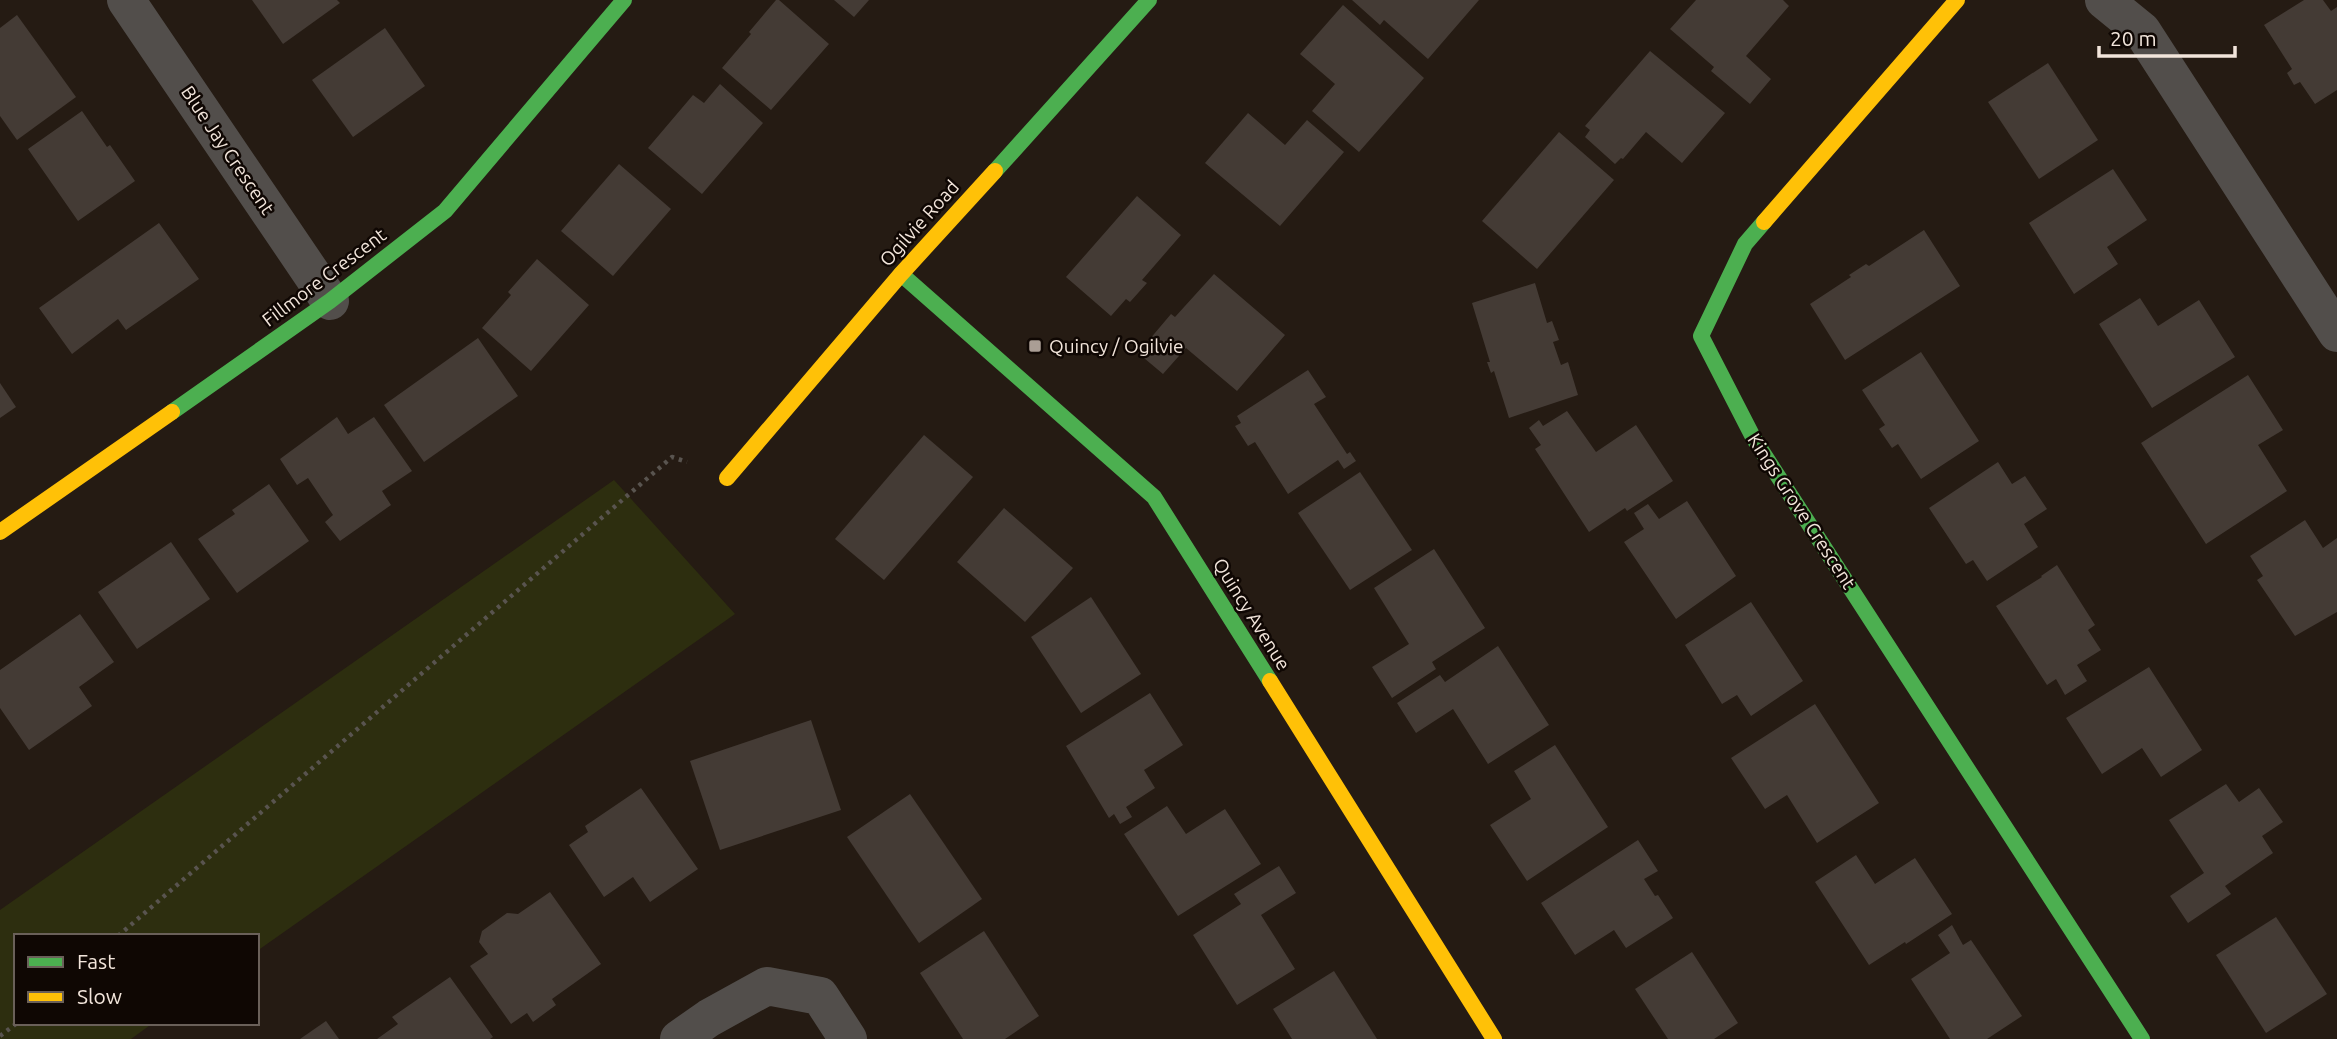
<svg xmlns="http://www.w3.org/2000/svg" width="2337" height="1039" font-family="Ubuntu,sans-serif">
<rect width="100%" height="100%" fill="#251b13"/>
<path fill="#2d2e0f" d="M 614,480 L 735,614 L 257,951 L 257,936 L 16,936 L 16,1023 L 153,1023 L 131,1039 L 0,1039 L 0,910 Z"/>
<g fill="#443b35">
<path d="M 252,0 L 337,0 L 340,3 L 283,44 Z"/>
<path d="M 776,0 L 779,0 L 829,44 L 771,110 L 722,68 L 751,34 L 749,32 Z"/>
<path d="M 834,0 L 869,0 L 854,17 Z"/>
<path d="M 1352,0 L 1479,0 L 1428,59 L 1384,20 L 1380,25 Z"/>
<path d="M 1696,0 L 1783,0 L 1789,6 L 1746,56 L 1771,79 L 1750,104 L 1711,71 L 1714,67 L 1670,29 Z"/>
<path d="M 2304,0 L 2323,0 L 2331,11 L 2337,7 L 2337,90 L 2315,104 L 2300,82 L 2294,85 L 2287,73 L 2292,69 L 2264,25 Z"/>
<path d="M 1343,5 L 1424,78 L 1359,152 L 1312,111 L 1335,84 L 1300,54 Z"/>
<path d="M 17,15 L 76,97 L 17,140 L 0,116 L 0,28 Z"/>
<path d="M 385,28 L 425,86 L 353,137 L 312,80 Z"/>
<path d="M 1650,51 L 1725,113 L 1682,163 L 1646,132 L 1623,159 L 1621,158 L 1615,164 L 1585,137 L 1590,130 L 1585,126 Z"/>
<path d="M 2048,63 L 2098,140 L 2039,179 L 1988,102 Z"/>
<path d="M 720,84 L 763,123 L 702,194 L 648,148 L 693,95 L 704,103 Z"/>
<path d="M 82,111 L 107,147 L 110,145 L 135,181 L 78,221 L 28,149 Z"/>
<path d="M 1248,113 L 1285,145 L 1307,120 L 1344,152 L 1280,226 L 1205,163 Z"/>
<path d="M 1559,132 L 1614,180 L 1537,269 L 1482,221 Z"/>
<path d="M 619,164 L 671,209 L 613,276 L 561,231 Z"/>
<path d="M 2113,169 L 2147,220 L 2107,247 L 2118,264 L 2074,294 L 2029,223 Z"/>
<path d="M 1137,196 L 1181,235 L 1142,280 L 1147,283 L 1130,302 L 1126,299 L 1111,316 L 1066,277 Z"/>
<path d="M 159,223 L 199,279 L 126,330 L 118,319 L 72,354 L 39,308 Z"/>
<path d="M 1924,230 L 1960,286 L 1845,360 L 1810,304 L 1851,277 L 1849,275 L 1866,264 L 1869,266 Z"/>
<path d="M 537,259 L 589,305 L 531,371 L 482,328 L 511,295 L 508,292 Z"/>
<path d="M 1214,274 L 1285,335 L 1237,391 L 1186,348 L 1163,374 L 1138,353 L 1171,314 L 1175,317 Z"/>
<path d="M 1535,283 L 1547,323 L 1552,321 L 1559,340 L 1553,342 L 1561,365 L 1568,362 L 1578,395 L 1509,418 L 1494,371 L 1491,373 L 1487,362 L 1490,362 L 1472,303 Z"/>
<path d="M 2140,298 L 2158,326 L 2199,300 L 2235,357 L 2152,408 L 2099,324 Z"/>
<path d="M 478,338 L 518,396 L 424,462 L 384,405 Z"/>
<path d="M 1921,352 L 1979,441 L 1921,479 L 1898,444 L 1892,448 L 1879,429 L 1885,425 L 1862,390 Z"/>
<path d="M 1308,370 L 1326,397 L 1314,404 L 1347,454 L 1350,452 L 1356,461 L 1344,469 L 1338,460 L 1288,494 L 1255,442 L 1248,446 L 1235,426 L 1241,423 L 1237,416 Z"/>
<path d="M 2248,375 L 2283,430 L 2258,445 L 2287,491 L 2206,544 L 2141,443 Z"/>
<path d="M 0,383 L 16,407 L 0,418 Z"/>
<path d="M 1567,411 L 1596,452 L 1636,425 L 1673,481 L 1627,511 L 1625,508 L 1589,532 L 1535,449 L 1541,445 L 1529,428 L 1539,420 L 1543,426 Z"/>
<path d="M 337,417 L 348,434 L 374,417 L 412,471 L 382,491 L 391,505 L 340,541 L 325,522 L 333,515 L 308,478 L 297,485 L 280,459 Z"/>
<path d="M 924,435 L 973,477 L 884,580 L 835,539 Z"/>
<path d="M 1998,462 L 2012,484 L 2025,476 L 2047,509 L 2024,524 L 2038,547 L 1987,581 L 1973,560 L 1966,564 L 1929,508 Z"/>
<path d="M 1360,472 L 1412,550 L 1350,590 L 1298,513 Z"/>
<path d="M 269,484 L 309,541 L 237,593 L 198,539 L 235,514 L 232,510 Z"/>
<path d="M 1687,501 L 1736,576 L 1676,619 L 1624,542 L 1644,529 L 1634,513 L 1648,504 L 1659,519 Z"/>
<path d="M 1004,508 L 1073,568 L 1025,622 L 957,562 Z"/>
<path d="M 2305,520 L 2323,548 L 2337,538 L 2337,612 L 2295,636 L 2257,580 L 2263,576 L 2250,556 Z"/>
<path d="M 171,542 L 210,599 L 137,649 L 98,592 Z"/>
<path d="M 1434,549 L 1485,628 L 1432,662 L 1436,669 L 1392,698 L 1372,667 L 1409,644 L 1374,588 Z"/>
<path d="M 2057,565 L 2095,625 L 2088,630 L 2101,650 L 2077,665 L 2087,681 L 2065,695 L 2056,679 L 2047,685 L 1996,606 L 2042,577 L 2041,576 Z"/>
<path d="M 1091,597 L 1141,674 L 1081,713 L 1031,637 Z"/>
<path d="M 1751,602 L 1803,681 L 1751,716 L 1737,695 L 1722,704 L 1685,645 Z"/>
<path d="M 80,614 L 114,662 L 79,687 L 92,706 L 29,750 L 0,708 L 0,670 Z"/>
<path d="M 1498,646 L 1549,725 L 1488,764 L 1453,709 L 1416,733 L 1397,703 L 1440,675 L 1445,682 Z"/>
<path d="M 2149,667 L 2202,750 L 2161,777 L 2142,748 L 2102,774 L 2066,718 Z"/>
<path d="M 1150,693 L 1183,745 L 1144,770 L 1155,788 L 1126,807 L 1132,817 L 1120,824 L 1114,814 L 1109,818 L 1066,746 Z"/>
<path d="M 1815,704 L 1879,803 L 1817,843 L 1787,795 L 1765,809 L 1731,758 Z"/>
<path d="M 811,720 L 841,810 L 720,850 L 690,761 Z"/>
<path d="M 1555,745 L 1608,827 L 1527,881 L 1490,825 L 1531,799 L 1514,771 Z"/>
<path d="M 2226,784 L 2239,802 L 2259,788 L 2283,822 L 2262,836 L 2273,853 L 2225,886 L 2231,894 L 2188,923 L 2170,896 L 2204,873 L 2169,820 Z"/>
<path d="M 641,788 L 698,869 L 650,902 L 633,877 L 604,897 L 569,845 L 588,832 L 585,826 Z"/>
<path d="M 910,794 L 982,899 L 919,943 L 847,837 Z"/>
<path d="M 1167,806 L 1186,834 L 1225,809 L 1261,864 L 1178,916 L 1124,834 Z"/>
<path d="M 1638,840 L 1658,871 L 1644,879 L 1655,896 L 1658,895 L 1673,918 L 1626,948 L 1614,930 L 1575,955 L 1541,903 Z"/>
<path d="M 1856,855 L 1875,884 L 1915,858 L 1952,914 L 1906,944 L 1905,942 L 1869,965 L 1815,882 Z"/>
<path d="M 1279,866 L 1296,893 L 1261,915 L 1295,969 L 1237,1005 L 1193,935 L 1241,904 L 1234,894 Z"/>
<path d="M 550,892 L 601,964 L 552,999 L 556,1005 L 533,1022 L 527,1013 L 511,1024 L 470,966 L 488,954 L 479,942 L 482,931 L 507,913 L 518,914 Z"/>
<path d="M 2276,917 L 2327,994 L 2266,1033 L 2216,955 Z"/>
<path d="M 1952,925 L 1963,945 L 1971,940 L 2022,1016 L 1987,1039 L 1950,1039 L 1911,979 L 1950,953 L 1938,935 Z"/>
<path d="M 984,931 L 1039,1016 L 1005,1039 L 963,1039 L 920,973 Z"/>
<path d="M 1692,952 L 1738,1023 L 1714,1039 L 1668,1039 L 1635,989 Z"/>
<path d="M 1334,971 L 1377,1039 L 1292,1039 L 1273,1009 Z"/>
<path d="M 450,977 L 493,1037 L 490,1039 L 377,1039 L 398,1024 L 392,1017 Z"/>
<path d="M 326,1021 L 339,1039 L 300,1039 Z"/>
</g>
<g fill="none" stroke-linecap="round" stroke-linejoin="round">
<g stroke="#59544f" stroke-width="4.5" stroke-dasharray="3.5 5" stroke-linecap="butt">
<path d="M 118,936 L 672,457 L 687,462"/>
<path d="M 0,1036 L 17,1023"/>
</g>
<g stroke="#524e4b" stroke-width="38">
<path d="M 126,0 L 330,301"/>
<path d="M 2104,0 L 2142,31 L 2337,333"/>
<path d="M 679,1039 L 709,1018 L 767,986 L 820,996 L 848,1039"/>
</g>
<g stroke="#4caf50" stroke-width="16">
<path d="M 995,171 L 1149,0"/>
<path d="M 1764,222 L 1745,244 L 1701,336 L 1754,439 L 2142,1039"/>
<path d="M 901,274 L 1154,497 L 1270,681"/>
<path d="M 172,412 L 330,301 L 445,211 L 624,0"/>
</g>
<g stroke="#ffc107" stroke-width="16">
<path d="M 1764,222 L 1957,0"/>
<path d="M 727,478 L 901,274 L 995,171"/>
<path d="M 0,532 L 172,412"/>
<path d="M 1270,681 L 1494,1039"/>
</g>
</g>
<rect fill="#aa9e95" stroke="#0f0703" stroke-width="2.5" x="1028" y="339" width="14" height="14" rx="3.5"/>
<g text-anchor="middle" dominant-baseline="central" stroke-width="5" stroke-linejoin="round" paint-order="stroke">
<g font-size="19" fill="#f2e5db" stroke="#0f0703">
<text transform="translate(228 150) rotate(56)">Blue Jay Crescent</text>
<text transform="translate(919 223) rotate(-48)">Ogilvie Road</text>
<text transform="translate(324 277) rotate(-37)">Fillmore Crescent</text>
<text transform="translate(1802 511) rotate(57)">Kings Grove Crescent</text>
<text transform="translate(1252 614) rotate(58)">Quincy Avenue</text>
</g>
<g font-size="19" fill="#f2e5db" stroke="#0f0703" text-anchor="start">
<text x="1049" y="346">Quincy / Ogilvie</text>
</g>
</g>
<rect x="14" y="934" width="245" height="91" fill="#0f0703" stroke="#6a6059" stroke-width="2"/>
<rect x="28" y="957" width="35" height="10" fill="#4caf50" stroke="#6a6059" stroke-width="2"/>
<text x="77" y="969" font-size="21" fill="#f2e5db">Fast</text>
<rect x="28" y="992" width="35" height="10" fill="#ffc107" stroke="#6a6059" stroke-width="2"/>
<text x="77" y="1004" font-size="21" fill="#f2e5db">Slow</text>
<path d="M2099 46v10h136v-10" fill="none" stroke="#f2e5db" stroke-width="3.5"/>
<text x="2110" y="46" font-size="21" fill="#f2e5db" stroke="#0f0703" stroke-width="5" paint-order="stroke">20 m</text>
</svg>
